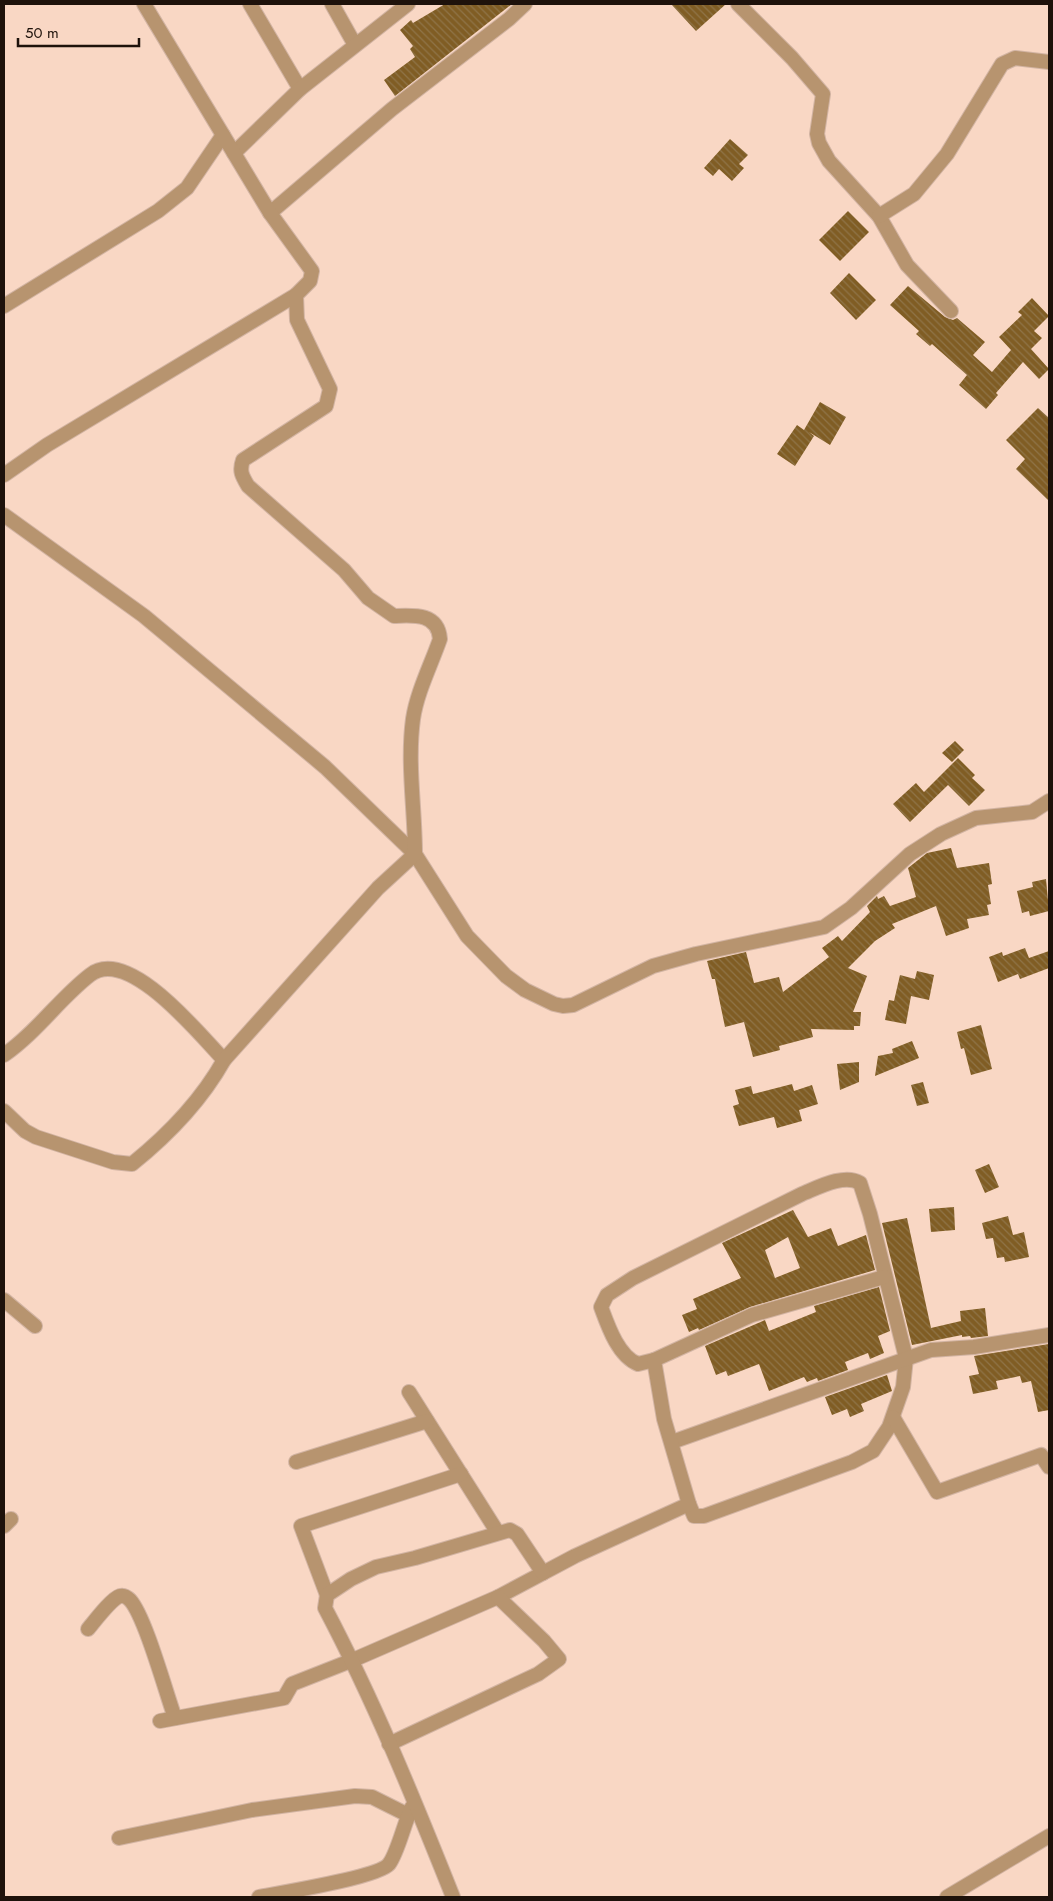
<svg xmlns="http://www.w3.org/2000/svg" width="1053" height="1901" font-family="Jost,sans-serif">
<defs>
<pattern id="building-back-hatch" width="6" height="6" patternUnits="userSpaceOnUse" patternTransform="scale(1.25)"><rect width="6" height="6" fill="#805d24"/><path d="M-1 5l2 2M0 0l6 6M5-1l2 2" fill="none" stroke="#8f7448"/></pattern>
</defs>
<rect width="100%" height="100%" fill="#f9d7c4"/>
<g fill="url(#building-back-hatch)" fill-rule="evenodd">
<path d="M 445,4 L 512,4 L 395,96 L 384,80 L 415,57 L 410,49 L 413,46 L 400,30 L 411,20 L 413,23 Z"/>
<path d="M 671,4 L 726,4 L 696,31 Z"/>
<path d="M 730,139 L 748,155 L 739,164 L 744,168 L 732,181 L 719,169 L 713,176 L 704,168 Z"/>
<path d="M 848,211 L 869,232 L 840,261 L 819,240 Z"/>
<path d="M 849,273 L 876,300 L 856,320 L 830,293 Z"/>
<path d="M 908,286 L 945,317 L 953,320 L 957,318 L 985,342 L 973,355 L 992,372 L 1011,350 L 999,337 L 1022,315 L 1018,312 L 1032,298 L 1049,316 L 1034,331 L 1042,338 L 1031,349 L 1049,369 L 1039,379 L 1023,362 L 996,393 L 998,395 L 986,409 L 959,385 L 967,375 L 932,344 L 930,346 L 916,334 L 919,331 L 890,305 Z"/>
<path d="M 820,402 L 846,417 L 830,445 L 809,432 L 814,436 L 795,466 L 777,454 L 797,425 L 804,430 Z"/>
<path d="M 1038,408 L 1049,418 L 1049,501 L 1016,469 L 1025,459 L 1006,440 Z"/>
<path d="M 955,741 L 964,750 L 952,762 L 942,753 Z"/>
<path d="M 958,758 L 975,775 L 972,778 L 985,790 L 969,806 L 948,785 L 910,822 L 893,804 L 916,783 L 924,792 Z"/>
<path d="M 951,848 L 957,868 L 989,863 L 992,884 L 988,885 L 991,904 L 987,905 L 989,915 L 967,919 L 969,928 L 946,936 L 936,906 L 892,924 L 895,928 L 875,941 L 848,968 L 867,976 L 853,1012 L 861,1012 L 860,1026 L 854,1026 L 854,1030 L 811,1029 L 813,1037 L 779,1046 L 780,1050 L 753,1057 L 744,1022 L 725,1027 L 715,979 L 712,979 L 707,961 L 746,952 L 754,983 L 779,977 L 783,992 L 829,957 L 822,948 L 838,936 L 842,941 L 870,912 L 867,906 L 877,896 L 878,899 L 884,896 L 890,906 L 916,897 L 908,868 L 927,853 Z"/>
<path d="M 1046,879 L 1049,911 L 1030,916 L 1029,911 L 1022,913 L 1017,891 L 1033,887 L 1032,882 Z"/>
<path d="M 1025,948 L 1029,958 L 1049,951 L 1049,968 L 1020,979 L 1018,974 L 998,982 L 989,957 L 1002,952 L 1003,956 Z"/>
<path d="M 917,971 L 934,975 L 929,1000 L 911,996 L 906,1024 L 885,1020 L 889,1000 L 894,1001 L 900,975 L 915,979 Z"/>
<path d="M 981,1025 L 992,1069 L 971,1075 L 964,1048 L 961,1049 L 957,1032 Z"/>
<path d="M 912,1041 L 919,1058 L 875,1076 L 878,1056 L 893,1053 L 892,1049 Z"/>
<path d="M 859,1062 L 859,1082 L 840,1090 L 837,1064 Z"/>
<path d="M 923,1082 L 929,1103 L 917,1106 L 911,1085 Z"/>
<path d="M 792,1084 L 794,1091 L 812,1085 L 818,1104 L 799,1110 L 802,1121 L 777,1128 L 774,1117 L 739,1126 L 733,1106 L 739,1104 L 735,1090 L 751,1086 L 753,1094 Z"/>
<path d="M 989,1164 L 999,1187 L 985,1193 L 975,1170 Z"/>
<path d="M 954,1207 L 955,1230 L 931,1232 L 929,1209 Z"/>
<path d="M 793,1210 L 808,1237 L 831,1228 L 838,1246 L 866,1235 L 875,1270 L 750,1307 L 699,1330 L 698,1328 L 689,1332 L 682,1315 L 697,1309 L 693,1299 L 741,1278 L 722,1243 ZM 788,1237 L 800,1268 L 775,1278 L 765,1250 Z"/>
<path d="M 1008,1216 L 1013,1235 L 1024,1232 L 1029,1257 L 1005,1262 L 1004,1257 L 997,1258 L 993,1238 L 986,1239 L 982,1223 Z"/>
<path d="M 907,1218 L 931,1328 L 961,1321 L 960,1311 L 985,1308 L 988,1336 L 971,1338 L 970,1336 L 962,1337 L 962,1335 L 912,1345 L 882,1223 Z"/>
<path d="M 879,1287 L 890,1331 L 878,1336 L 884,1353 L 870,1359 L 868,1353 L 845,1362 L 848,1370 L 818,1381 L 817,1378 L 807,1382 L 804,1377 L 769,1391 L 759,1364 L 728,1376 L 726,1371 L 716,1375 L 705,1346 L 765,1320 L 769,1331 L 816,1312 L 814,1306 Z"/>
<path d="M 1049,1344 L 1049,1410 L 1038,1412 L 1031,1381 L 1022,1383 L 1020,1376 L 996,1381 L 998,1389 L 973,1394 L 969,1376 L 979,1374 L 974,1356 Z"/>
<path d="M 887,1375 L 892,1391 L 861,1404 L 864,1411 L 850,1417 L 847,1409 L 832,1415 L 825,1397 Z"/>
</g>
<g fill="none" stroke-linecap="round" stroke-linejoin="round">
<defs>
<g id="minor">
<path d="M 250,4 L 300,89"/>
<path d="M 332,4 L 355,45"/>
<path d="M 738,4 L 792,58 L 823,94 L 817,134 L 819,143 L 829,161 L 879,216 L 907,265 L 951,311"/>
<path d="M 234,153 L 300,89 L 408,4"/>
<path d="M 270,213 L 392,109 L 509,19 L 525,4"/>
<path d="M 879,216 L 914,194 L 947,154 L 1002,64 L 1015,58 L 1049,62"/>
<path d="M 4,306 L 158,211 L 187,188 L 223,135"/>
<path d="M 4,475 L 47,445 L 296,295"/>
<path d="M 4,515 L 144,616 L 325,767 L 415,854 L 467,936 L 506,976 L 525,990 L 554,1004 L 563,1006 L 573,1005 L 653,966 L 696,954 L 824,927 L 851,908 L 910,854 L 941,834 L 976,818 L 1032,812 L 1049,801"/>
<path d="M 4,1055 C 37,1032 60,998 90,975 C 128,945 200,1035 224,1060"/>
<path d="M 4,1111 L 25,1131 L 36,1137 L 113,1162 L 132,1164 C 168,1135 201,1101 224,1060 L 378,888 L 415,854 C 415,809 407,764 413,719 C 417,692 431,665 440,639 C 438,613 414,615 394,616 L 368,598 L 344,570 L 248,486 C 242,476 239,471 243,460 L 326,406 L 330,389 L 297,320 L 296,295 L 310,281 L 312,271 L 270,213 L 144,4"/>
<path d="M 4,1300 L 35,1326"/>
<path d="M 654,1360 L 638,1364 C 618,1356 608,1326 601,1307 L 607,1295 L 633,1278 L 802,1194 C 817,1188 844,1173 860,1183 L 870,1214 L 906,1358 L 903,1387 L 889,1427 L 873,1451 L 852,1462 L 704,1516 L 694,1516 L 689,1504"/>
<path d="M 409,1392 L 498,1533"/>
<path d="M 893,1417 L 937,1492 L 1041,1455 L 1049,1467"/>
<path d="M 672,1442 L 931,1350 L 974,1347 L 1049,1335"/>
<path d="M 296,1462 L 427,1421"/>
<path d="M 4,1526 L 11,1519"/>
<path d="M 327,1595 L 301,1526 L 461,1474"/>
<path d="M 88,1629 C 94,1622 111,1599 120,1596 C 123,1595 127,1597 130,1600 C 145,1616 166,1693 175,1718"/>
<path d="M 160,1721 L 284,1698 L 292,1684 L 353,1660 L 498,1597 L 575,1556 L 689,1504 L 664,1419 L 654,1360 L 752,1315 L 884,1277"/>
<path d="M 389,1744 L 538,1674 L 559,1659 L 544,1641 L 498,1597"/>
<path d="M 119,1838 L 252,1810 L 355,1796 L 372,1797 L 408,1815"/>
<path d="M 259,1897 C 280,1893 379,1877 389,1864 C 398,1852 404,1823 412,1807"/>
<path d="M 453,1897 C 414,1799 374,1701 325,1608 L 327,1595 L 351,1579 L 376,1567 L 415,1558 L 510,1530 L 517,1534 L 543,1573"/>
<path d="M 947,1897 L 1049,1836"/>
</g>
</defs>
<use href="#minor" stroke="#d2b4a3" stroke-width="16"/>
<use href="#minor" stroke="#b7946f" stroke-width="14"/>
</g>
<rect width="1053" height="1901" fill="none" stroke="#1e120b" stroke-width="10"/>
<path d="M18 38v8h121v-8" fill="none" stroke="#1e120b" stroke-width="2.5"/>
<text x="25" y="38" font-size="15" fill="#1e120b" stroke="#f9d7c4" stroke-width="4" paint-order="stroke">50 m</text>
</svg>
